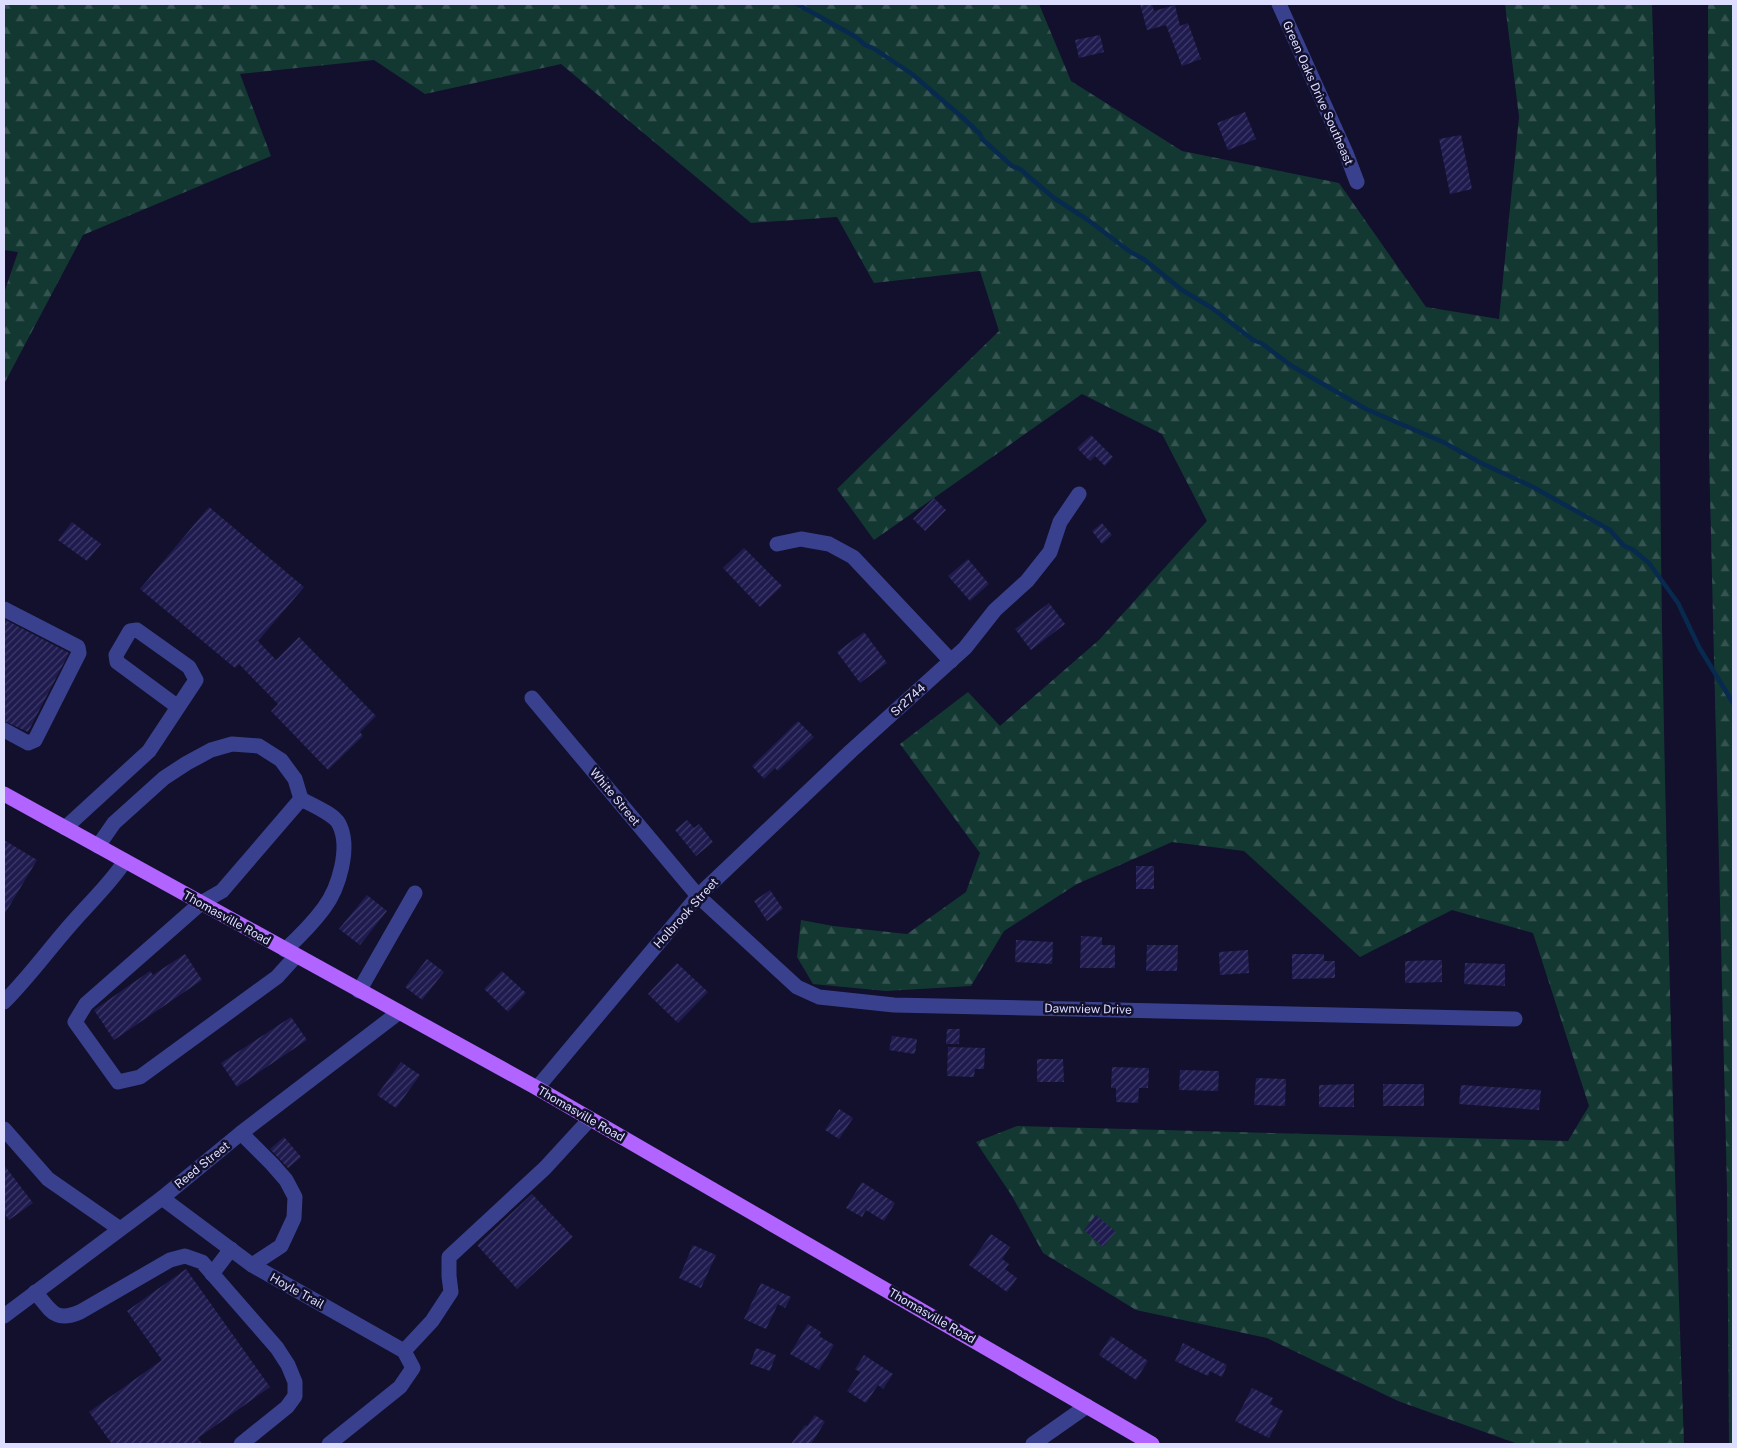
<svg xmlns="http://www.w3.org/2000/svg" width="1737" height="1448" font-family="'Public Sans',sans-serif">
<defs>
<pattern id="forest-firs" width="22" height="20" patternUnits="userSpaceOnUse" patternTransform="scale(1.25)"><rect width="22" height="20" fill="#133832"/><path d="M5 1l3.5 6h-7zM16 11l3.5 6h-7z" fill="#355451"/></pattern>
<pattern id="building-hatch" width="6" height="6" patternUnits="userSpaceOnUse" patternTransform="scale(1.25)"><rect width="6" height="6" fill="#1f1b4f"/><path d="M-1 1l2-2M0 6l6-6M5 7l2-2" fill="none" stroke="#3f3c69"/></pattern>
</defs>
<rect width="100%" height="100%" fill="#12102d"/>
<g fill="url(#forest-firs)">
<path d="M 4,4 L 1039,4 L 1071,81 L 1182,151 L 1339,183 L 1426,307 L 1499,319 L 1519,117 L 1505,4 L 1652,4 C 1659,211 1659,419 1662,626 C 1667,899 1674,1172 1684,1444 L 1518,1444 L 1398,1401 L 1267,1338 L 1136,1310 L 1043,1253 L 1012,1196 L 976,1142 L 1017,1126 L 1568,1141 L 1589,1106 L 1533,933 L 1452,910 L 1360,957 L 1244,851 L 1172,842 L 1077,884 L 1004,931 L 971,986 L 886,991 L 813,984 L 797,957 L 801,920 L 833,926 L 907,934 L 966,892 L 980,853 L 900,744 L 968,692 L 1000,726 L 1099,640 L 1207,521 L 1162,434 L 1082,394 L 874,540 L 837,489 L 999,331 L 980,271 L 874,283 L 837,217 L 751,223 L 561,64 L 425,94 L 374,60 L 240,74 L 271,156 L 83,235 L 4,384 L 4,293 L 18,252 L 4,250 Z"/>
<path d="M 1708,4 L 1733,4 L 1733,1444 L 1729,1444 L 1727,1189 L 1709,454 Z"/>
</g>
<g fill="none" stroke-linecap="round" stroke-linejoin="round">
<path stroke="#082a4e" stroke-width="4.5" d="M 797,4 L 856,37 L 865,45 L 873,48 L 912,74 L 962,117 L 980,134 L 982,139 L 1012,166 L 1020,169 L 1054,198 L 1088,220 L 1129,251 L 1145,260 L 1182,290 L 1212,308 L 1253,340 L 1261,343 L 1292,366 L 1366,409 L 1443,442 L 1481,463 L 1533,487 L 1610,530 L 1624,546 L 1632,549 L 1649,563 L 1678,603 L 1699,647 L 1733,703"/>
</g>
<g fill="url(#building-hatch)">
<path d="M 1140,4 L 1152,4 L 1154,11 L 1175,5 L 1180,26 L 1188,23 L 1201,59 L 1182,66 L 1166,25 L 1147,30 Z"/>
<path d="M 1100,35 L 1104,52 L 1079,58 L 1075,40 Z"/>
<path d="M 1245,112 L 1256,139 L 1228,150 L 1217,123 Z"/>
<path d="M 1461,135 L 1472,189 L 1450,194 L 1439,139 Z"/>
<path d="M 1091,435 L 1113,457 L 1105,466 L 1095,456 L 1090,461 L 1077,448 Z"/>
<path d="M 934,498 L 946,510 L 925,531 L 913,519 Z"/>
<path d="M 209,507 L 304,587 L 258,641 L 276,660 L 299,637 L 376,716 L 360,732 L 363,736 L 328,770 L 271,711 L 278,704 L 239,664 L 235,668 L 140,589 Z"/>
<path d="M 72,522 L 101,544 L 87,561 L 58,540 Z"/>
<path d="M 1102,523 L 1112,535 L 1102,544 L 1092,531 Z"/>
<path d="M 744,548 L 782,586 L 760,607 L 723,568 Z"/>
<path d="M 968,559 L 989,584 L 970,601 L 948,576 Z"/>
<path d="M 1049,603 L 1065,624 L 1031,650 L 1015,629 Z"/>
<path d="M 4,619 L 69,653 L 28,732 L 4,721 Z"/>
<path d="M 864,632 L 887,663 L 860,683 L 837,652 Z"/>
<path d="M 798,721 L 814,737 L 778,771 L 775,768 L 764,779 L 752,766 Z"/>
<path d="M 687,820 L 694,828 L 699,824 L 713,842 L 696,856 L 675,830 Z"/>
<path d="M 4,840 L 37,860 L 4,915 Z"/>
<rect x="1136" y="866" width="18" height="23"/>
<path d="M 770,890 L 783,909 L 767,921 L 754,901 Z"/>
<path d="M 367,895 L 387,911 L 360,945 L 339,929 Z"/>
<path d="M 1081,936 L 1102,937 L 1102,945 L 1115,945 L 1115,968 L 1080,968 Z"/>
<path d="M 1016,940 L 1053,942 L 1052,964 L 1015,962 Z"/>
<path d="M 1147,945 L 1178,945 L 1177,971 L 1146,971 Z"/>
<path d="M 1248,950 L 1249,973 L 1220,975 L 1219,952 Z"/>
<path d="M 185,954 L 202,980 L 114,1040 L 94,1010 L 150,971 L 153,975 Z"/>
<path d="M 1292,954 L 1324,954 L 1324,961 L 1335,961 L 1335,978 L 1292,979 Z"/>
<path d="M 427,959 L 444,972 L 422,1000 L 405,987 Z"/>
<path d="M 1442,960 L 1442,982 L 1405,983 L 1405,961 Z"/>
<path d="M 677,963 L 708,992 L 678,1023 L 648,994 Z"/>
<path d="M 1465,963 L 1505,964 L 1505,986 L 1464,984 Z"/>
<path d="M 502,971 L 526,993 L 508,1012 L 484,989 Z"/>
<path d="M 291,1017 L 307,1040 L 237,1087 L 221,1063 Z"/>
<path d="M 947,1029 L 960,1029 L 959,1044 L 946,1044 Z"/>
<path d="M 892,1036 L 917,1039 L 915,1054 L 889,1050 Z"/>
<path d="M 948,1047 L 985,1048 L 984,1069 L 975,1069 L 974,1077 L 947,1076 Z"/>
<path d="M 1037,1059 L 1063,1059 L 1064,1082 L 1037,1082 Z"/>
<path d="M 401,1062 L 420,1075 L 396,1108 L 377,1095 Z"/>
<path d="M 1112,1067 L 1149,1068 L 1148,1088 L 1139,1088 L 1138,1103 L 1116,1102 L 1116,1088 L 1111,1088 Z"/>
<path d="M 1180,1070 L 1219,1071 L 1218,1091 L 1179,1090 Z"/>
<path d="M 1256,1078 L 1286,1079 L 1285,1106 L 1254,1105 Z"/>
<path d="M 1354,1084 L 1354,1107 L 1319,1107 L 1319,1085 Z"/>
<rect x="1383" y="1084" width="41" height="22"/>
<path d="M 1461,1085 L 1541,1090 L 1539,1110 L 1459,1104 Z"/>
<path d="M 839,1109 L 853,1118 L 839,1139 L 825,1130 Z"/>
<path d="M 284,1137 L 301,1157 L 288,1168 L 270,1149 Z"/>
<path d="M 4,1165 L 33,1203 L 9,1220 L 4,1213 Z"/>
<path d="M 862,1182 L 895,1203 L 884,1221 L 866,1210 L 862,1217 L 846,1208 Z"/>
<path d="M 532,1194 L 573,1237 L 517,1289 L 477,1245 Z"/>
<path d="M 1096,1215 L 1116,1232 L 1103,1247 L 1084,1230 Z"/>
<path d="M 991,1234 L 1010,1247 L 1002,1259 L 1009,1264 L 1005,1269 L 1017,1278 L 1007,1292 L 969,1265 Z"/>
<path d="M 693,1245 L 716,1255 L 701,1288 L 679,1278 Z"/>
<path d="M 186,1269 L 270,1387 L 198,1438 L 202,1444 L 112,1444 L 89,1412 L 162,1360 L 127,1311 Z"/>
<path d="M 761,1283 L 791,1297 L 785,1308 L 778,1304 L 766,1329 L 744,1319 Z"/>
<path d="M 808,1324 L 821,1332 L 819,1336 L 834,1345 L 819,1370 L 790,1354 Z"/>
<path d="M 1111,1336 L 1148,1361 L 1136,1380 L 1099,1355 Z"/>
<path d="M 1183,1343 L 1227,1365 L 1222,1377 L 1210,1371 L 1208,1376 L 1175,1361 Z"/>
<path d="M 756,1348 L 776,1355 L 770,1371 L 750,1364 Z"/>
<path d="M 864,1355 L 893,1374 L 883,1389 L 878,1385 L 866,1403 L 847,1391 L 860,1372 L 855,1369 Z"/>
<path d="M 1252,1388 L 1273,1398 L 1270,1404 L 1283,1411 L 1269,1438 L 1235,1421 Z"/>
<path d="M 815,1415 L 825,1422 L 811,1444 L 791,1444 L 805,1425 L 807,1426 Z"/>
</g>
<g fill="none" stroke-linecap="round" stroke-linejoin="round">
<g stroke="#39418e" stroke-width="15">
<path d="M 1279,4 L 1346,153 L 1357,182"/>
<path d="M 777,544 L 801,539 L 829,544 L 853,557 L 951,661"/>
<path d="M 4,609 L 78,647 L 79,653 L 35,740 L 28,743 L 4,730"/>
<path d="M 532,698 L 698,896 L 797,987 L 819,997 L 894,1005 L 1515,1019"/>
<path d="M 65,828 L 149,751 L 196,680 L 189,667 L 137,630 L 130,631 L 116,655 L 117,662 L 178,707"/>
<path d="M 98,846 L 114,823 L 164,778 L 187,763 L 211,750 L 232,744 L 259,746 L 281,760 L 295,779 L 301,799 L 222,891 L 201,903 L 86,1004 L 75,1022 L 118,1082 L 140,1077 L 277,977 L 296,956"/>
<path d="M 285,950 C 299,937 313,923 324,908 C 339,888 351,847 339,824 C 334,814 312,805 301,799"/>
<path d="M 359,991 L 415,893"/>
<path d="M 4,1002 C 29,977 49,949 72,923 C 90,902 110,884 125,861"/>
<path d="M 537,1088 L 698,896 L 851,751 L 965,648 L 995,610 L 1027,581 L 1050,552 L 1060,522 L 1079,494"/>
<path d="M 4,1129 L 48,1179 L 120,1229"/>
<path d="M 241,1133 L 272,1164 L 286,1180 L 295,1197 L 294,1218 L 281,1246 L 252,1265"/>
<path d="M 162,1198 L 252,1265 L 404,1351 L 413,1368 L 400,1387 L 329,1444"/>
<path d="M 212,1274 L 231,1249"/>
<path d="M 35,1292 C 51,1310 54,1323 80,1312 L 170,1260 L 185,1256 L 202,1262 L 277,1348 L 288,1365 L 295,1382 L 295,1396 L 287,1407 L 241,1444"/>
<path d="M 4,1316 L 162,1198 L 241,1133 L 398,1013"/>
<path d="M 404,1351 L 432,1321 L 451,1292 L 449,1276 L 449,1257 L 545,1168 L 590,1119"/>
<path d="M 1033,1444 L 1087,1406"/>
</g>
<path stroke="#b164ff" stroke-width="15" d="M 4,794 L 537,1088 L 1152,1444"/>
</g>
<g text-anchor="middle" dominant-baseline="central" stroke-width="5" stroke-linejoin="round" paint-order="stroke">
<g font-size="12" fill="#ddf" stroke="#12102d">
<text transform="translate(1318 93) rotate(66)">Green Oaks Drive Southeast</text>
<text transform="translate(908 700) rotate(-42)">Sr2744</text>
<text transform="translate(615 797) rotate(50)">White Street</text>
<text transform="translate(686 913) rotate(-48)">Holbrook Street</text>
<text transform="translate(227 918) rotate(29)">Thomasville Road</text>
<text transform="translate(1088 1009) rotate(1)">Dawnview Drive</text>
<text transform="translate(581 1114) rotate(30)">Thomasville Road</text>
<text transform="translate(202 1165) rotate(-39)">Reed Street</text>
<text transform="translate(297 1291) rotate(29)">Hoyle Trail</text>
<text transform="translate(932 1316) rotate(30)">Thomasville Road</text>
</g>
</g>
<rect width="1737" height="1448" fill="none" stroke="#ddddff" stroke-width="10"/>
</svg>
